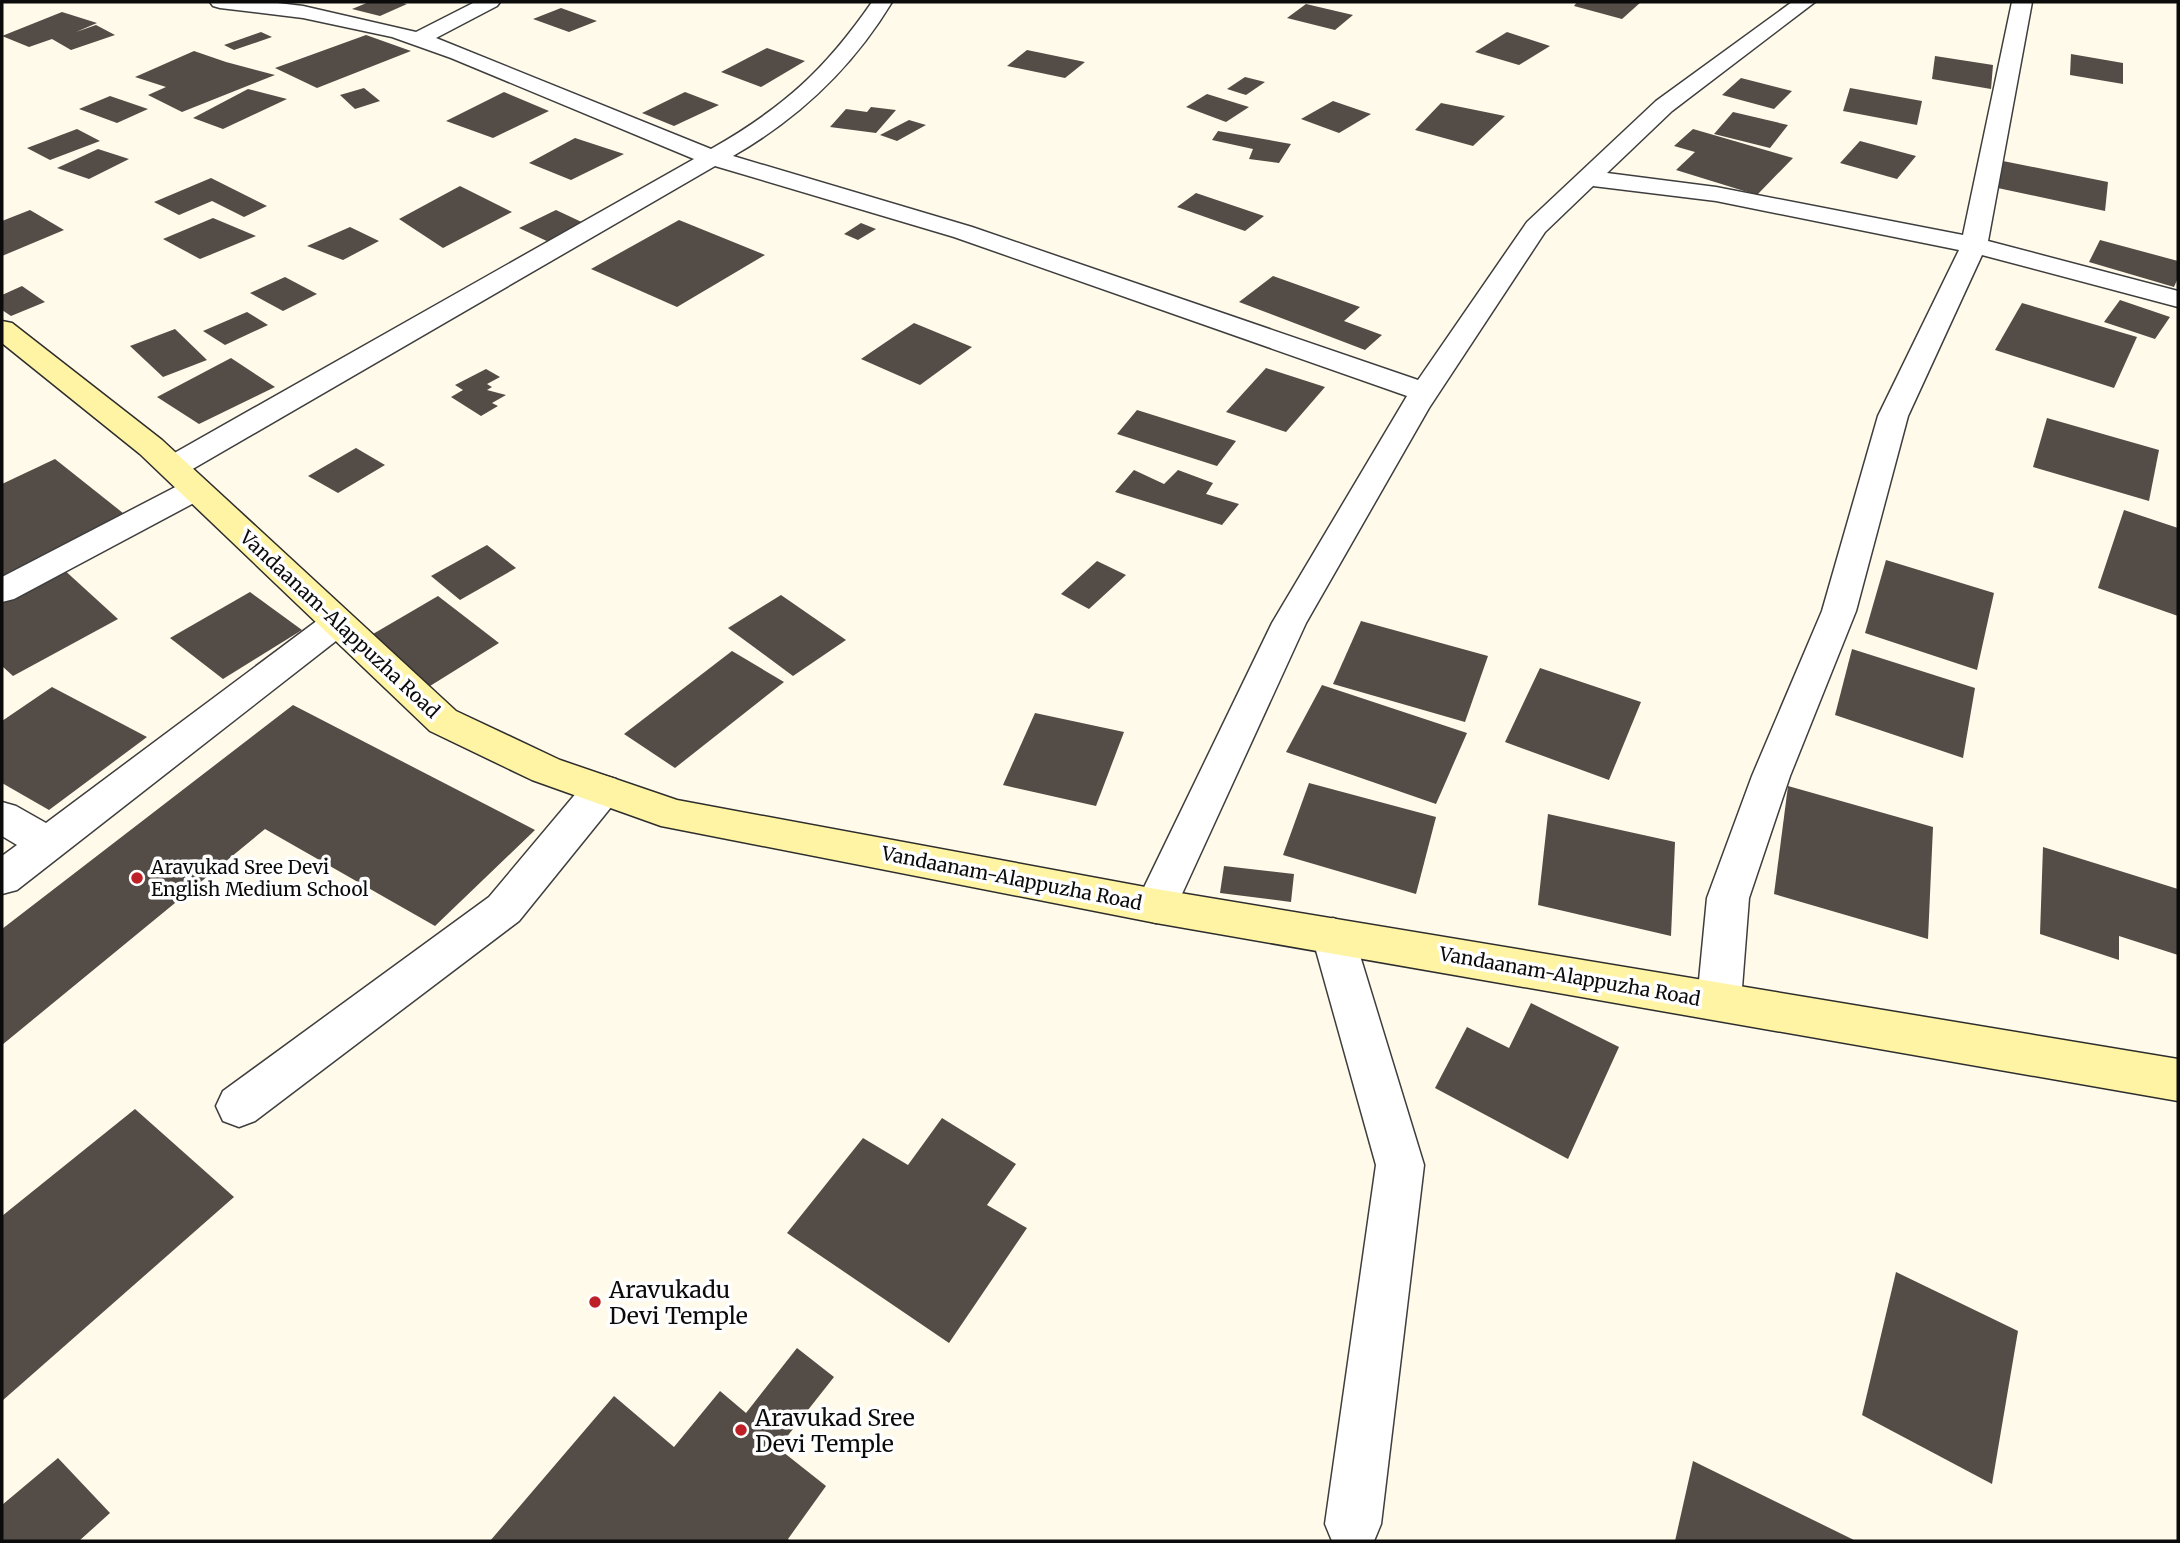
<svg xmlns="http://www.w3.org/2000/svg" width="2180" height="1543" font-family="Merriweather,serif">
<rect width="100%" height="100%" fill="#fffae9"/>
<g fill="#544c47">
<path d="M 369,2 L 399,2 L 407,4 L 380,16 L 352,9 Z"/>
<path d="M 1577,2 L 1641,2 L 1622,19 L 1574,6 Z"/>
<path d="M 1306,4 L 1353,15 L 1335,30 L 1287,18 Z"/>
<path d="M 561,8 L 597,21 L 569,32 L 533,19 Z"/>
<path d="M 62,12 L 97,23 L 76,32 L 96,25 L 115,35 L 71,50 L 52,39 L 29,47 L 2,36 Z"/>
<path d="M 261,32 L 272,37 L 234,50 L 224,45 Z"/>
<path d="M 1507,32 L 1550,46 L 1519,65 L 1475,52 Z"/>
<path d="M 366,35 L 411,51 L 317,88 L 275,68 Z"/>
<path d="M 767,48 L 805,61 L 761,87 L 721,72 Z"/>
<path d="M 1027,50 L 1085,62 L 1065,78 L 1007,66 Z"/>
<path d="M 194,51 L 226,62 L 275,75 L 182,112 L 148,95 L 166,87 L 135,77 Z"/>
<path d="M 2071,54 L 2123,63 L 2123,84 L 2070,75 Z"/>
<path d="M 1935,56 L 1993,65 L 1991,89 L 1932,79 Z"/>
<path d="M 1245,77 L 1265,82 L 1246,95 L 1227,89 Z"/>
<path d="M 1741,78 L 1792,91 L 1774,109 L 1722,95 Z"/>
<path d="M 364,88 L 380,101 L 355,109 L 340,95 Z"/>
<path d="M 1850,88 L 1922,101 L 1917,125 L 1843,111 Z"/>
<path d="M 248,89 L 287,99 L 223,129 L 193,118 Z"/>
<path d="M 504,92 L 549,111 L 493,138 L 446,121 Z"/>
<path d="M 685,92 L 719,105 L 674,126 L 642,113 Z"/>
<path d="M 1207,94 L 1249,107 L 1226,122 L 1186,107 Z"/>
<path d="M 110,96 L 148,109 L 117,123 L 79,109 Z"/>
<path d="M 1333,101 L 1371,114 L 1339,133 L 1301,119 Z"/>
<path d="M 1441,103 L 1505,116 L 1473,146 L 1415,130 Z"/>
<path d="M 871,107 L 896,110 L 876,133 L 830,127 L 846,109 L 867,112 Z"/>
<path d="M 1733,112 L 1788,125 L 1770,148 L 1714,134 Z"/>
<path d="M 909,120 L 926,125 L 897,141 L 880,135 Z"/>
<path d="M 77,129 L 100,141 L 50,160 L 27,148 Z"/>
<path d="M 1693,129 L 1793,158 L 1757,195 L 1676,170 L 1695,152 L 1674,146 Z"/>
<path d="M 1218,131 L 1291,144 L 1279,163 L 1249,159 L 1253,149 L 1212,140 Z"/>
<path d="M 575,138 L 624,154 L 571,180 L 529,163 Z"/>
<path d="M 1860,141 L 1916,156 L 1897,179 L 1840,163 Z"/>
<path d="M 98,149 L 129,159 L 89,179 L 57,168 Z"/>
<path d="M 1998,160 L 2108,182 L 2105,211 L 1993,187 Z"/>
<path d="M 211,178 L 267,206 L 244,217 L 212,201 L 179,215 L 154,202 Z"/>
<path d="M 460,186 L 512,212 L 443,248 L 399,219 Z"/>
<path d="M 1196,193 L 1264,216 L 1245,231 L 1177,207 Z"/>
<path d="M 30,210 L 64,230 L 2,256 L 2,221 Z"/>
<path d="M 556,210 L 588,225 L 551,243 L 519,228 Z"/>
<path d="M 213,218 L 256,236 L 200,259 L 163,239 Z"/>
<path d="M 679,220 L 765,255 L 677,307 L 591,269 Z"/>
<path d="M 861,223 L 876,229 L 858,240 L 844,234 Z"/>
<path d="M 350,227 L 379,241 L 343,260 L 307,246 Z"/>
<path d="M 2100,240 L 2178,261 L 2178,278 L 2174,287 L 2089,262 Z"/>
<path d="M 1273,276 L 1360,307 L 1344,321 L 1382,335 L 1365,350 L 1239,302 Z"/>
<path d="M 285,277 L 317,294 L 283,311 L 250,293 Z"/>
<path d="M 22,286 L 45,302 L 11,316 L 2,310 L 2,295 Z"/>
<path d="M 2120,300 L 2170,317 L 2155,339 L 2104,322 Z"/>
<path d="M 2022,303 L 2137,337 L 2114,388 L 1995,350 Z"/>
<path d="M 247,312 L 268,325 L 225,345 L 203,331 Z"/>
<path d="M 914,323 L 972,347 L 920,385 L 861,359 Z"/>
<path d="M 175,329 L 207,360 L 163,377 L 130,346 Z"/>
<path d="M 231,358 L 275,387 L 199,424 L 157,397 Z"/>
<path d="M 1266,368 L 1325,387 L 1286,432 L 1226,412 Z"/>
<path d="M 486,369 L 500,377 L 487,384 L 492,387 L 487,390 L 506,395 L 492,403 L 498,406 L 481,416 L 451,397 L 463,390 L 455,385 Z"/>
<path d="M 1137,410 L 1236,441 L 1217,466 L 1117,434 Z"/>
<path d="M 2047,418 L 2159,450 L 2149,501 L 2033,467 Z"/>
<path d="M 356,448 L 385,465 L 338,493 L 308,476 Z"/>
<path d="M 55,459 L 128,517 L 2,582 L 2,484 Z"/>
<path d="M 1134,470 L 1164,484 L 1178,470 L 1213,483 L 1206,494 L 1239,504 L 1222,525 L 1115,492 Z"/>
<path d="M 2124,510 L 2178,528 L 2178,616 L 2098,588 Z"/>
<path d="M 487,545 L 516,568 L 460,600 L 431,576 Z"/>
<path d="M 1886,560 L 1994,593 L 1977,670 L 1865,633 Z"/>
<path d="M 1097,561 L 1126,575 L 1089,609 L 1061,594 Z"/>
<path d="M 61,567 L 118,619 L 13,676 L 2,666 L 2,597 Z"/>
<path d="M 250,592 L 302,630 L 223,679 L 170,638 Z"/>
<path d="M 781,595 L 846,640 L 793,676 L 728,628 Z"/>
<path d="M 438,596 L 499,643 L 422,691 L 361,641 Z"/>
<path d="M 1361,621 L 1488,656 L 1465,722 L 1333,684 Z"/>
<path d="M 1852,649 L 1975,688 L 1963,758 L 1835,715 Z"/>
<path d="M 732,651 L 784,682 L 675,768 L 624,734 Z"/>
<path d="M 1540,668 L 1641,702 L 1609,780 L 1505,742 Z"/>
<path d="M 1322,685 L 1467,733 L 1436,804 L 1286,752 Z"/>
<path d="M 52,687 L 147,737 L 49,810 L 2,783 L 2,721 Z"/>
<path d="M 293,705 L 535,830 L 435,926 L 265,829 L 2,1045 L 2,929 Z"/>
<path d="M 1035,713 L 1124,732 L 1096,806 L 1003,785 Z"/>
<path d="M 1309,783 L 1436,817 L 1416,894 L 1283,855 Z"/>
<path d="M 1788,786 L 1933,827 L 1928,939 L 1774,894 Z"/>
<path d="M 1548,814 L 1675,842 L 1671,936 L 1538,905 Z"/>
<path d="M 2043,847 L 2178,889 L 2178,955 L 2119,936 L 2119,960 L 2040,934 Z"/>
<path d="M 1224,866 L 1294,874 L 1291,902 L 1220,893 Z"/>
<path d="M 1531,1003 L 1619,1047 L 1568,1159 L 1435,1088 L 1467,1027 L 1509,1048 Z"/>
<path d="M 135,1109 L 234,1197 L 2,1401 L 2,1216 Z"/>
<path d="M 942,1118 L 1016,1164 L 987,1205 L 1027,1228 L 949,1343 L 787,1233 L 863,1138 L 908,1165 Z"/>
<path d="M 1896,1272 L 2018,1331 L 1992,1484 L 1862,1415 Z"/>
<path d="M 797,1348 L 834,1377 L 778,1448 L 826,1486 L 788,1539 L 790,1541 L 490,1541 L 614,1396 L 674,1447 L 720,1391 L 746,1413 Z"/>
<path d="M 58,1458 L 110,1513 L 79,1541 L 2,1541 L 2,1505 Z"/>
<path d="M 1693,1461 L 1856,1541 L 1675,1541 Z"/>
</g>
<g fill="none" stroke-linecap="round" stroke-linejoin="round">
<defs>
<g id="minor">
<path d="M 210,2 L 269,2 L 303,6 L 416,32 L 475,2 L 500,2 L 497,6 L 436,38 L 711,149 C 783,108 825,70 872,2 L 892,2 C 852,68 799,118 733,156 L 972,227 L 1418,380 L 1527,222 L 1656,101 L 1792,2 L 1815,2 L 1672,111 L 1607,173 L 1716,187 L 1963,235 L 2012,2 L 2032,2 L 1988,241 L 2178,291 L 2178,307 L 1982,255 L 1908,416 L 1856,611 L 1790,776 L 1749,898 L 1741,1001 L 1735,1014 L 1719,1020 L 1703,1014 L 1697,1001 L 1707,898 L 1752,776 L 1822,611 L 1878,416 L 1959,250 L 1716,201 L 1593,186 L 1545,232 L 1429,408 L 1306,623 L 1171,918 L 1156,923 L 1141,918 L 1135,906 L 1272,623 L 1407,396 L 954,237 L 715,166 L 184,474 L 173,477 L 162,474 L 157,467 L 162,460 L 694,159 L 451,58 L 392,37 L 303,18 L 220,8 L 213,6 Z"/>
<path d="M 196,479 L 207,482 L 212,489 L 207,496 L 14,599 L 2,602 L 2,577 L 185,482 Z"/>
<path d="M 338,610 L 350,614 L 355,622 L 350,630 L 17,890 L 2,894 L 2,856 L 17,845 L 2,836 L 2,802 L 16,806 L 46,823 L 326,614 Z"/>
<path d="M 602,775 L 616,779 L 621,790 L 616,801 L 519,921 L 255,1121 L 239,1127 L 223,1121 L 216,1106 L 223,1091 L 489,897 L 588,779 Z"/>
<path d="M 1333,918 L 1348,924 L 1354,936 L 1424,1165 L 1381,1524 L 1374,1541 L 1332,1541 L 1325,1524 L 1376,1165 L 1312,936 L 1318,924 Z"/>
</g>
<path id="secondary" d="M 2,321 L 12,323 L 162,440 L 456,711 L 560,760 L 677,800 L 1156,889 L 2178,1059 L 2178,1101 L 1156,923 L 661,826 L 532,780 L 430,731 L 140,454 L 2,343 Z"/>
</defs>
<use href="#minor" stroke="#3e3e3e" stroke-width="3"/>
<use href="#secondary" stroke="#2d2d2d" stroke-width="3"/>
<use href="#minor" fill="#fff" fill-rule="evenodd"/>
<use href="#secondary" fill="#fff4a4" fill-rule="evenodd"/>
</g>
<g fill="#be2028" stroke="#fff" stroke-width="2.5">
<circle cx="137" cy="878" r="7"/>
<circle cx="595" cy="1302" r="7"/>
<circle cx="741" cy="1430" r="7"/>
</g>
<g text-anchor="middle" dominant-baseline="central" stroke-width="7" stroke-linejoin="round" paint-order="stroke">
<g font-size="19" fill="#0b0b0b" stroke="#fff">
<text transform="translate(340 624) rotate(43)">Vandaanam-Alappuzha Road</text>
<text transform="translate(1012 878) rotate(11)">Vandaanam-Alappuzha Road</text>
<text transform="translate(1570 976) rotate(10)">Vandaanam-Alappuzha Road</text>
</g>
<g font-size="19" fill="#0b0b0b" stroke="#fff" text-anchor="start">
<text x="151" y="867">Aravukad Sree Devi<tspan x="151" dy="22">English Medium School</tspan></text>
</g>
<g font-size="23" fill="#0b0b0b" stroke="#fff" text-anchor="start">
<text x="609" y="1289">Aravukadu<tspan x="609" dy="26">Devi Temple</tspan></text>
<text x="755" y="1417">Aravukad Sree<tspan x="755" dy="26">Devi Temple</tspan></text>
</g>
</g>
<rect width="2180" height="1543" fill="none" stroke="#0b0b0b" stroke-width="7"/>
</svg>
